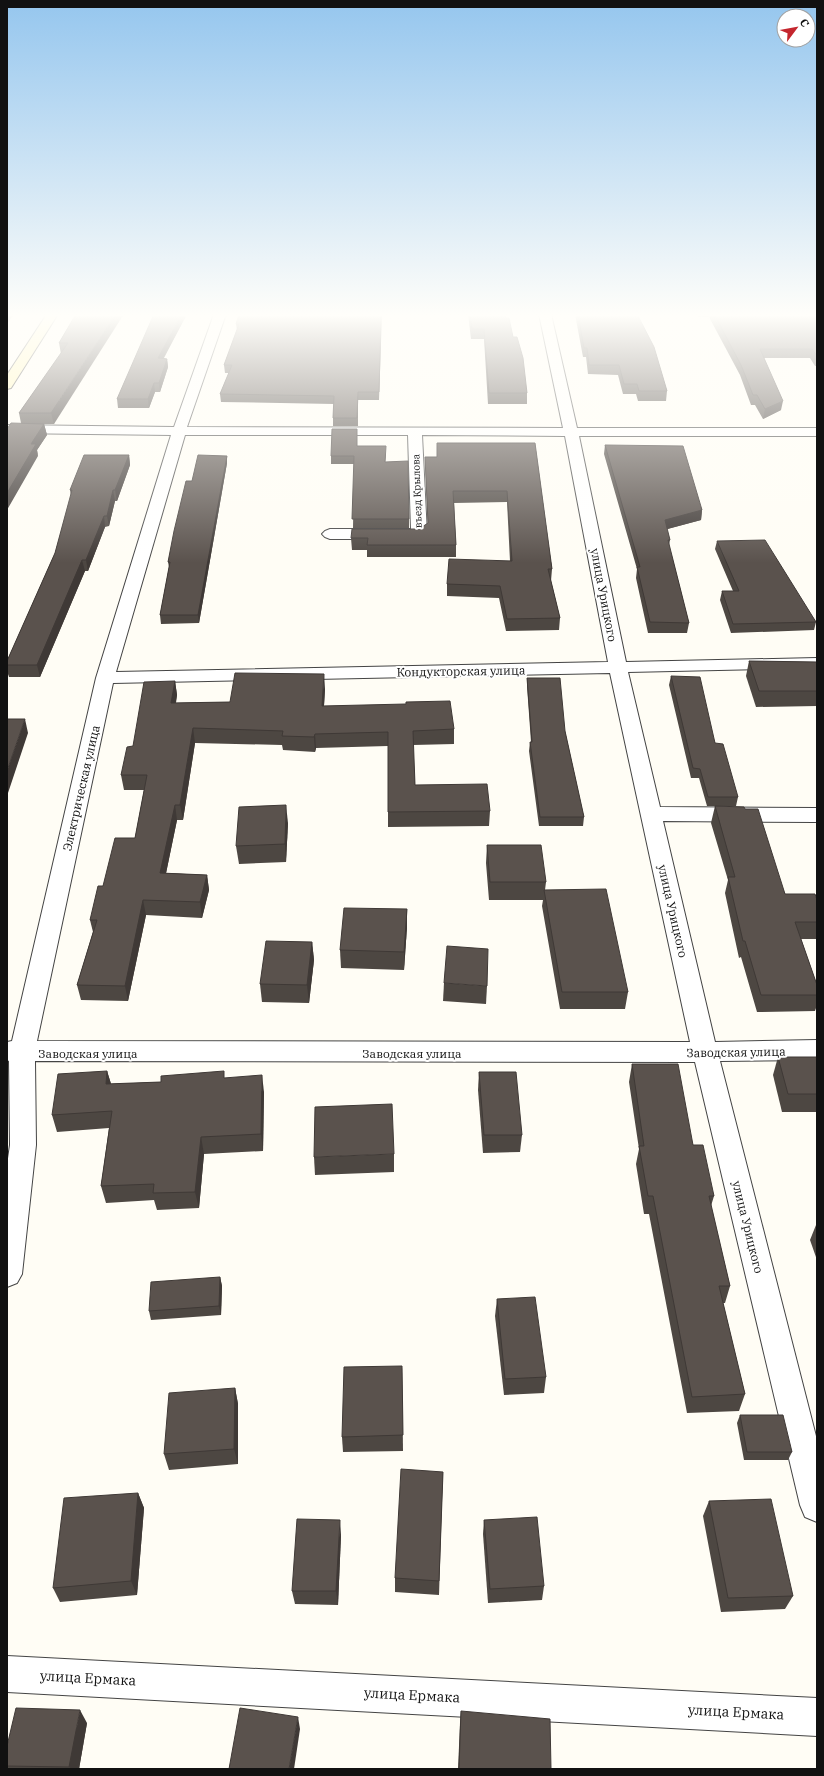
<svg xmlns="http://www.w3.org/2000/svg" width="824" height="1776" font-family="'IBM Plex Serif',serif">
<rect width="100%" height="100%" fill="#fffdf5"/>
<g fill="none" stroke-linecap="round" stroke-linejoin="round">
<defs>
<g id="street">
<path d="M 214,314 L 226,314 L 187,427 L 563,428 L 539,314 L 551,314 L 577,428 L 817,428 L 817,436 L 579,436 L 626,662 L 817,658 L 817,668 L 628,672 L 660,807 L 817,808 L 817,822 L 663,821 L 715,1042 L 817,1040 L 817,1060 L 720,1061 L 817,1440 L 817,1522 L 805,1517 L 800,1505 L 695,1062 L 35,1061 L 36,1145 L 22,1274 L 17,1283 L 7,1287 L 7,1165 L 10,1145 L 9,1061 L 7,1060 L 7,1042 L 12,1041 L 96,678 L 171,435 L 7,433 L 7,425 L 174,427 ZM 185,435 L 408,435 L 411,529 L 330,529 L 325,531 L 322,534 L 325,537 L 330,539 L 419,539 L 424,537 L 427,534 L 422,435 L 565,436 L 608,662 L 116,672 ZM 610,673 L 690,1042 L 37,1041 L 113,683 Z"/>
<path d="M 7,1656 L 817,1698 L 817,1736 L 7,1692 Z"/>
</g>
<path id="secondary" d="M 47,314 L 58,314 L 11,388 L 7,389 L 7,375 Z"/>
</defs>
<use href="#street" stroke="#444" stroke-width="2"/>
<use href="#secondary" stroke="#333" stroke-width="2"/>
<use href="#street" fill="#fff" fill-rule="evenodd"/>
<use href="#secondary" fill="#fff6b0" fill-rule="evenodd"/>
</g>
<g fill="#4d4742">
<path d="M 76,314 L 54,424 L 44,424 L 47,435 L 37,450 L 38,456 L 21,423 L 19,413 L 61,354 L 59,343 Z"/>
<path d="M 187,314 L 164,358 L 167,359 L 168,367 L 160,392 L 155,392 L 149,408 L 118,408 L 117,399 Z"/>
<path d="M 382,314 L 379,400 L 358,400 L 358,426 L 333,426 L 333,418 L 334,404 L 221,402 L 220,394 L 229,373 L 225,373 L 224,365 L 237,330 L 236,324 Z"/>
<path d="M 468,314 L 505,314 L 506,318 L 513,337 L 527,393 L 527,404 L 488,404 L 484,339 L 471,339 Z"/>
<path d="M 575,314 L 637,314 L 667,391 L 666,401 L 638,401 L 636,394 L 623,394 L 618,375 L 588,374 L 586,357 L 583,357 Z"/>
<path d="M 698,314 L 817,314 L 817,366 L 815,366 L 810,358 L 764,358 L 781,410 L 763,419 L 755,405 L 751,405 L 740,375 L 709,317 L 699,317 Z"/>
<path d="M 357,436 L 357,446 L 386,454 L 385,462 L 409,519 L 409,528 L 353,528 L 354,464 L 331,464 L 331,456 Z"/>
<path d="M 437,443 L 535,443 L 552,569 L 551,581 L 560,618 L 559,630 L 506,631 L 499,598 L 447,596 L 447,584 L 510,561 L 507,502 L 454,503 L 456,545 L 456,557 L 367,557 L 367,550 L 352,550 L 351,538 L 419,529 L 428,524 L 425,457 L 437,457 Z"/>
<path d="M 605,445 L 702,510 L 701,520 L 667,529 L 670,540 L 669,545 L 689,623 L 687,633 L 648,633 L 636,578 L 637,569 L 604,454 Z"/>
<path d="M 129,455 L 130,465 L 117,501 L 115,501 L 109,526 L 105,527 L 88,571 L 85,571 L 40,677 L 9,677 L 7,671 L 7,661 L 55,553 L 71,496 L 70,490 Z"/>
<path d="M 227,456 L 227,463 L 199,623 L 161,624 L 160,615 L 169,567 L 168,562 L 192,481 Z"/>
<path d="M 717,541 L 816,622 L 814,630 L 731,633 L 720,600 L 722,591 L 733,591 L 715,549 Z"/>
<path d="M 749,661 L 817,662 L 817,706 L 756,707 L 746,676 Z"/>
<path d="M 671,676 L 715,743 L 738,797 L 736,806 L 707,806 L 699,778 L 691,778 L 669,685 Z"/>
<path d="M 527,678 L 565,731 L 584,817 L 583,826 L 539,826 L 529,751 L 530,742 L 531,742 L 527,686 Z"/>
<path d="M 175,681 L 177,695 L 176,703 L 230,702 L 325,689 L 324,706 L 454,729 L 454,744 L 413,745 L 415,785 L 490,811 L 489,826 L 388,827 L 388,746 L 316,748 L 315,752 L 283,750 L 282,745 L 195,743 L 183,820 L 177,820 L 166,873 L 207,875 L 209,890 L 202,918 L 146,915 L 128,1001 L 81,1000 L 77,985 L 93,932 L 90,920 L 103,886 L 135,838 L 144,790 L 124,790 L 121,775 L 133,746 Z"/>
<path d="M 715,806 L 745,809 L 785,894 L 817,900 L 817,939 L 801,939 L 817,985 L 817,1005 L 815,1011 L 757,1012 L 741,957 L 739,958 L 725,893 L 728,880 L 711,823 Z"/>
<path d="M 288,823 L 286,862 L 239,864 L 236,846 Z"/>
<path d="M 487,845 L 546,882 L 545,890 L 628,992 L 625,1009 L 560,1009 L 542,906 L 543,900 L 489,900 L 486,863 Z"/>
<path d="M 407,909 L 407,927 L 404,970 L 341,968 L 340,950 Z"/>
<path d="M 312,942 L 314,960 L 309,1003 L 262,1002 L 260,984 Z"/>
<path d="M 444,983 L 487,986 L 486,1004 L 443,1001 Z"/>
<path d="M 778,1057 L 817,1057 L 817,1112 L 782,1112 L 773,1075 Z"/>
<path d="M 632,1064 L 693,1145 L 714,1196 L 711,1206 L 730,1286 L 725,1303 L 723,1303 L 745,1394 L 739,1411 L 687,1413 L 649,1214 L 644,1214 L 636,1164 L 639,1149 L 629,1082 Z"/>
<path d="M 107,1071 L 111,1084 L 161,1082 L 225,1078 L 264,1092 L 263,1151 L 204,1154 L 199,1208 L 157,1210 L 154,1200 L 106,1203 L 101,1186 L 109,1128 L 57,1132 L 52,1115 Z"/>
<path d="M 479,1072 L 522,1135 L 520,1152 L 483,1153 L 478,1090 Z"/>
<path d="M 394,1154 L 394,1172 L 315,1175 L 314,1157 Z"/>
<path d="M 816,1225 L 817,1225 L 817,1260 L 810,1240 Z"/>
<path d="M 220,1277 L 222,1286 L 221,1315 L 151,1320 L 149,1311 Z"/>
<path d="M 497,1299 L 546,1377 L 544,1393 L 504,1395 L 495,1316 Z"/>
<path d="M 402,1366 L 403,1451 L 343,1452 L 342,1437 Z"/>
<path d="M 235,1388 L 238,1404 L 238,1464 L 169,1470 L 164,1454 Z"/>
<path d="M 740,1415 L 792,1452 L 788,1460 L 744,1460 L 737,1423 Z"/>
<path d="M 443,1472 L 439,1595 L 395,1592 L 395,1578 Z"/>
<path d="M 138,1493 L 144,1508 L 137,1595 L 60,1602 L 53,1588 Z"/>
<path d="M 709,1501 L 793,1596 L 785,1609 L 721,1612 L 703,1516 Z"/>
<path d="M 484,1520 L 544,1586 L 542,1600 L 488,1603 L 483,1534 Z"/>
<path d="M 341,1535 L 338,1605 L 295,1604 L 292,1591 Z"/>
<path d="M 461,1711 L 551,1769 L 458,1769 L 460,1723 Z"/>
<path d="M 87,1723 L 79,1769 L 7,1769 L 7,1766 Z"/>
</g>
<g fill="#3f3936">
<path d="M 7,314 L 14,314 L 7,324 Z"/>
<path d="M 116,314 L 124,314 L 54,424 L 51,413 Z"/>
<path d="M 182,314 L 187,314 L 159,366 L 158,358 Z"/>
<path d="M 167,359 L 168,367 L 160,392 L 159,383 Z"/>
<path d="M 154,383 L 155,392 L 149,408 L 148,399 Z"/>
<path d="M 783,401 L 781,410 L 763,419 L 765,409 Z"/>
<path d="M 44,424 L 47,435 L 37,450 L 38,456 L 7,510 L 7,493 L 31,444 Z"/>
<path d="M 129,455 L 130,465 L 117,501 L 115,490 Z"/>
<path d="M 227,456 L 227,463 L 199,623 L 198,615 Z"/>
<path d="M 113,490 L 115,501 L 109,526 L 107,516 Z"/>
<path d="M 702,510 L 701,520 L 664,530 L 665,520 Z"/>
<path d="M 104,516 L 105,527 L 88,571 L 86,560 Z"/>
<path d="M 82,560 L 85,571 L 40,677 L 37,665 Z"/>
<path d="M 324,674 L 325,689 L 323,720 L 322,706 Z"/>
<path d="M 175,681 L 177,695 L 173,717 L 171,703 Z"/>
<path d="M 25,719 L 28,733 L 7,796 L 7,771 Z"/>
<path d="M 193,728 L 195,743 L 183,820 L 180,805 Z"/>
<path d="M 315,734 L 316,748 L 315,752 L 314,737 Z"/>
<path d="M 175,805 L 177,820 L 163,888 L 160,873 Z"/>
<path d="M 286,805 L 288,823 L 286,862 L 285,844 Z"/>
<path d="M 207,875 L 209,890 L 202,918 L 200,902 Z"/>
<path d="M 143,900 L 146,915 L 128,1001 L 125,986 Z"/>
<path d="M 407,909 L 407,927 L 404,970 L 404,952 Z"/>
<path d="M 312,942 L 314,960 L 309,1003 L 307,985 Z"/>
<path d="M 107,1071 L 112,1087 L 106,1084 Z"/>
<path d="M 262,1075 L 264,1092 L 263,1151 L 261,1134 Z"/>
<path d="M 201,1137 L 204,1154 L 199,1208 L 195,1192 Z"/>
<path d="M 220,1277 L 222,1286 L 221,1315 L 219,1306 Z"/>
<path d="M 235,1388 L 238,1404 L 238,1464 L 234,1449 Z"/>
<path d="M 138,1493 L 144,1508 L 137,1595 L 131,1581 Z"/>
<path d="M 340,1520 L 341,1535 L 338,1605 L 336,1591 Z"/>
<path d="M 80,1710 L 87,1723 L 79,1769 L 71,1769 L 69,1767 Z"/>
<path d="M 298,1717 L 300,1729 L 294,1769 L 289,1769 Z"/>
</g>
<g fill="#5a524d" stroke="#3f3936">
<path d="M 76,314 L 116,314 L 51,413 L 19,413 L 68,343 L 59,343 Z"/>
<path d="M 154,314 L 182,314 L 158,358 L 167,359 L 159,383 L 154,383 L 148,399 L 117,399 Z"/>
<path d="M 239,314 L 381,314 L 379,392 L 358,392 L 357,418 L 333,418 L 334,396 L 220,394 L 232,365 L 224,365 L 239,324 L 236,324 Z"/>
<path d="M 470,314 L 505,314 L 506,318 L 509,318 L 513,337 L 517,337 L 523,358 L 527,393 L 489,393 L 484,329 L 472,329 Z"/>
<path d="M 578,314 L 637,314 L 654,347 L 667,391 L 639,391 L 637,384 L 624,384 L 619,365 L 589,365 L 587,348 L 584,348 Z"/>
<path d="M 714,314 L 817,314 L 817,356 L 812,349 L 760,349 L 783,401 L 765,409 L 757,395 L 753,395 L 741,365 Z"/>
<path d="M 11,423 L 44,424 L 31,444 L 36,444 L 7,493 L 7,429 Z"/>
<path d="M 332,429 L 357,429 L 357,446 L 386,446 L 385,462 L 408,461 L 409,519 L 352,519 L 354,456 L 331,456 Z"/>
<path d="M 437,443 L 535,443 L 552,569 L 548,569 L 560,618 L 507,619 L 500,586 L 447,584 L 449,559 L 512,561 L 507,491 L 453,491 L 456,545 L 367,545 L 368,538 L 351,538 L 352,529 L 419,529 L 428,523 L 425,457 L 437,457 Z"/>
<path d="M 605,445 L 683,446 L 702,510 L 665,520 L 670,540 L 668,540 L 689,623 L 650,622 L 637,567 L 640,567 Z"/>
<path d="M 84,455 L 129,455 L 115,490 L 113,490 L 107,516 L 104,516 L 86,560 L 82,560 L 37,665 L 7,665 L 7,661 L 55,553 L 72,490 L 70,490 Z"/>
<path d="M 198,455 L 227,456 L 198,615 L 160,615 L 170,562 L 168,562 L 174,531 L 186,481 L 192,481 Z"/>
<path d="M 765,540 L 816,622 L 733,624 L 722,591 L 739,591 L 717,541 Z"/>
<path d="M 749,661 L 817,662 L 817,691 L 759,691 Z"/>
<path d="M 235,673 L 324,674 L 322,706 L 406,704 L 406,702 L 450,701 L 454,729 L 413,731 L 415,785 L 487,784 L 490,811 L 388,812 L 388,732 L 315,734 L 314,737 L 282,736 L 283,731 L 193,728 L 180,805 L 175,805 L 160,873 L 207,875 L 200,902 L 143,900 L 125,986 L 77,985 L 97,920 L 90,920 L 98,886 L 103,886 L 115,838 L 135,838 L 147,775 L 121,775 L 127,747 L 133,746 L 144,682 L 175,681 L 171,703 L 230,702 Z"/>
<path d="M 671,676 L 700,677 L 715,743 L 723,744 L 738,797 L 708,797 L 700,769 L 693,768 Z"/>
<path d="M 527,678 L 560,678 L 565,731 L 584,817 L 540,817 L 530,742 L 532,742 Z"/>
<path d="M 7,719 L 25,719 L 7,771 Z"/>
<path d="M 286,805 L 285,844 L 236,846 L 239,807 Z"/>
<path d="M 715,806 L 744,807 L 745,809 L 758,809 L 785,894 L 815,894 L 817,900 L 817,922 L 795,922 L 817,985 L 817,995 L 761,995 L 745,941 L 743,941 L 728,877 L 735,877 Z"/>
<path d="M 487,845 L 541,845 L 546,882 L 490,882 Z"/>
<path d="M 606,889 L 628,992 L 562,992 L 544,890 Z"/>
<path d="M 344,908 L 407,909 L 404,952 L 340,950 Z"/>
<path d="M 266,941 L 312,942 L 307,985 L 260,984 Z"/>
<path d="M 447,946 L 488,949 L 487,986 L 444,983 Z"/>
<path d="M 778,1057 L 817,1057 L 817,1094 L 788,1094 Z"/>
<path d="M 632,1064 L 678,1064 L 693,1145 L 703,1145 L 714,1196 L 709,1196 L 730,1286 L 719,1286 L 745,1394 L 692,1397 L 653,1196 L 648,1196 L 639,1146 L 644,1146 Z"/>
<path d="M 107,1071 L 106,1084 L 161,1082 L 161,1076 L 224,1071 L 224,1078 L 262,1075 L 261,1134 L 201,1137 L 195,1192 L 153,1193 L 154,1184 L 101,1186 L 112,1111 L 52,1115 L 58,1074 Z"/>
<path d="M 479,1072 L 516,1072 L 522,1135 L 484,1135 Z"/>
<path d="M 392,1104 L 394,1154 L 314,1157 L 315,1107 Z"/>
<path d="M 220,1277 L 219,1306 L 149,1311 L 151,1282 Z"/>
<path d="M 535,1297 L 546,1377 L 505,1379 L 497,1299 Z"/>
<path d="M 402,1366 L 403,1435 L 342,1437 L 344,1367 Z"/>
<path d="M 235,1388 L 234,1449 L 164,1454 L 169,1393 Z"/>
<path d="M 740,1415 L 783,1415 L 792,1452 L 747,1452 Z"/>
<path d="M 401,1469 L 443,1472 L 439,1581 L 395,1578 Z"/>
<path d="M 138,1493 L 131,1581 L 53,1588 L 64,1498 Z"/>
<path d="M 771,1499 L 793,1596 L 728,1598 L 709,1501 Z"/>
<path d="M 537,1517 L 544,1586 L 490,1589 L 484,1520 Z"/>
<path d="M 297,1519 L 340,1520 L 336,1591 L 292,1591 Z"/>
<path d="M 16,1708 L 80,1710 L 69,1767 L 7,1766 L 7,1746 Z"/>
<path d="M 240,1708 L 298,1717 L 289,1769 L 229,1769 Z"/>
<path d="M 461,1711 L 550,1719 L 551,1769 L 459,1769 Z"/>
</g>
<linearGradient id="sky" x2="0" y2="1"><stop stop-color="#95c6ee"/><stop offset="0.56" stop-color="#fffefa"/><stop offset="1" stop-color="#fffefa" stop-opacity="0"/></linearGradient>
<rect width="824" height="563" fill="url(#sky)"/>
<g text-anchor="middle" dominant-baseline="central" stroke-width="4" stroke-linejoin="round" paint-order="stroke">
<g font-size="10" fill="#111" stroke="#fff">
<text transform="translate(417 491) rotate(-92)">въезд Крылова</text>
</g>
<g font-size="12" fill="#111" stroke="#fff">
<text transform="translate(604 595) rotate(79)">улица Урицкого</text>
<text transform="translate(461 671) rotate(-1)">Кондукторская улица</text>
<text transform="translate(81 788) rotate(-77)">Электрическая улица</text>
<text transform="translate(673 911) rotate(77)">улица Урицкого</text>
<text transform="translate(736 1052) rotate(-1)">Заводская улица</text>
<text x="88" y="1053">Заводская улица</text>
<text x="412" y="1053">Заводская улица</text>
<text transform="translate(748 1227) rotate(76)">улица Урицкого</text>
</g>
<g font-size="14" fill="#111" stroke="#fff">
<text transform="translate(88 1678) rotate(3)">улица Ермака</text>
<text transform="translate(412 1695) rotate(3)">улица Ермака</text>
<text transform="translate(736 1712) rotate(3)">улица Ермака</text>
</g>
</g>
<rect width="824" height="1776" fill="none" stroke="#111111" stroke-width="16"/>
<g transform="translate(796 28) rotate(58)"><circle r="19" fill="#ffffff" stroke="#a0a0a0"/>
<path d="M0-3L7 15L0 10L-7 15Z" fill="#c4262e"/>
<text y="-6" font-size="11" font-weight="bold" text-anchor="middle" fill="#111111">С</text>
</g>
</svg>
